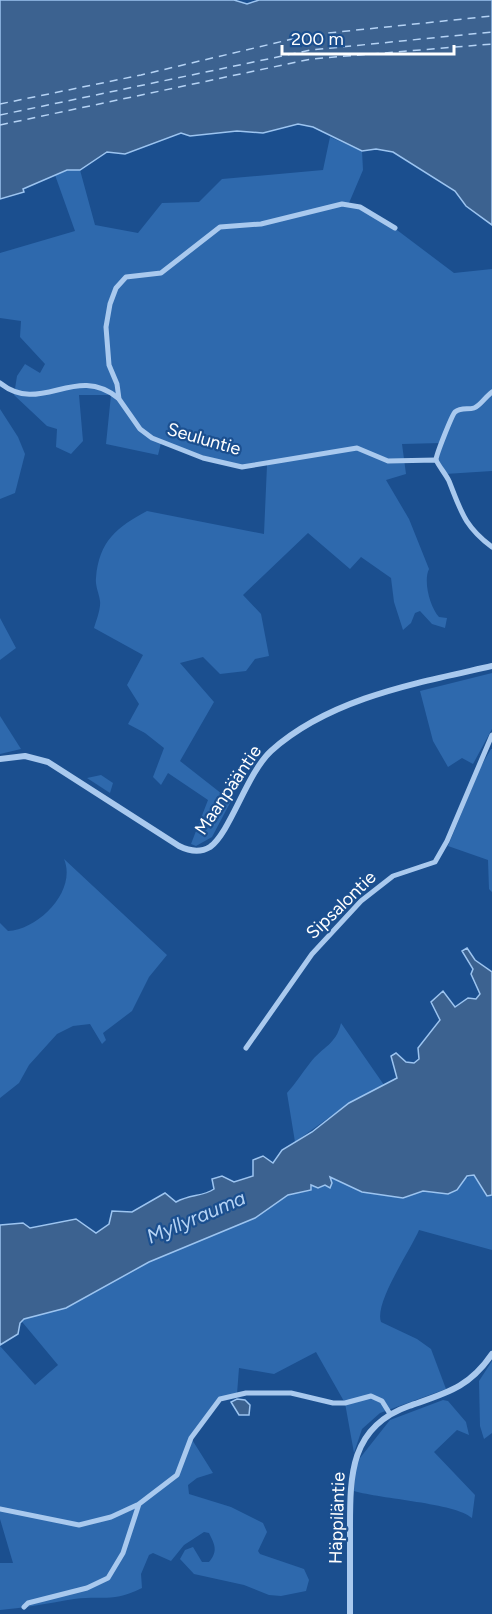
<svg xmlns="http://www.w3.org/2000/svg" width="492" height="1614" font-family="Figtree,sans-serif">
<rect width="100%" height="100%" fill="#1b4f8f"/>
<g fill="#2e69ad">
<path d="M 330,137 L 362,151 L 363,170 L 349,203 L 393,227 L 454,273 L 492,269 L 492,471 L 445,474 L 438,464 L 441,443 L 402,444 L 406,474 L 386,480 L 409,519 L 429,569 C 423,581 430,607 439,617 L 447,618 L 445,628 L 432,624 L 420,611 L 415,613 L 411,623 L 403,630 L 394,602 L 391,578 L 361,557 L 350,569 L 308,533 L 243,595 L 261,614 L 269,656 L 255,659 L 246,671 L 220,674 L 203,657 L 180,663 L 214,702 L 180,761 L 231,801 L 212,837 L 196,846 L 191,844 L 208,800 L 168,773 L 161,785 L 153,777 L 164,748 L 145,733 L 128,724 L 139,704 L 127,685 L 143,655 L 94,628 C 96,621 101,609 100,601 C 99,593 95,586 96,578 C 99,541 117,527 147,511 L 264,534 L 267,465 L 242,467 L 161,443 L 158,455 L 106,444 L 111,395 L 79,395 L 83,441 L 71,454 L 56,447 L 57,429 L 47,426 L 14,395 L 17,376 L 25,364 L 40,373 L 45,364 L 20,337 L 21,321 L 0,318 L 0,253 L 75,231 L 55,175 L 67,170 L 80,170 L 95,225 L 138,233 L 162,203 L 199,202 L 222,179 L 323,170 Z"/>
<path d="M 0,409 L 18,437 L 25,454 L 15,493 L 0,499 Z"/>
<path d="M 0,618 L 16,648 L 0,660 Z"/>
<path d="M 492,673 L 492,729 L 473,764 L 462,758 L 448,767 L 433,741 L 420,691 Z"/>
<path d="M 0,716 L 21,749 L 0,754 Z"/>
<path d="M 491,749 L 492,749 L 492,892 L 489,889 L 488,860 L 448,846 L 481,766 Z"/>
<path d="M 101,775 L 113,783 L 110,793 L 87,778 Z"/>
<path d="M 64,859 L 167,955 L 149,977 L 132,1011 L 103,1033 L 106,1040 L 102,1044 L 90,1024 L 73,1026 L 57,1034 L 29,1065 L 19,1083 L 0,1098 L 0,923 L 8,931 C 40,929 77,890 64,859 Z"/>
<path d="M 341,1023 L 384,1085 L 349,1103 L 295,1142 L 287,1093 C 296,1083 302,1073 310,1063 C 323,1046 336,1045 341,1023 Z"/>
<path d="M 475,1175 L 487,1196 L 492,1195 L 492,1250 L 419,1230 C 410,1251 374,1303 381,1322 L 417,1339 L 431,1349 L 446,1389 L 380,1413 L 362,1429 L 354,1453 L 345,1403 L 316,1352 L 274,1374 L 239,1368 L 237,1394 L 220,1399 L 191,1438 L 213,1473 L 197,1478 L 188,1485 L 189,1494 L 231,1507 L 263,1523 L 267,1532 L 258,1551 L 260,1554 L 304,1569 L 309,1580 L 306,1591 L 281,1596 L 269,1595 L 244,1585 L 194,1574 L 180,1559 L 185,1550 L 193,1547 L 202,1562 L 209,1562 C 218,1551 215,1545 209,1533 L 204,1532 L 184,1545 L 171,1561 L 153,1553 L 149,1555 L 141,1574 L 142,1588 C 112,1603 104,1595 74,1599 C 49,1603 25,1608 0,1610 L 0,1563 L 13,1563 L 0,1519 L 0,1346 L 35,1385 L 58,1365 L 18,1317 L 66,1308 L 149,1262 L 255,1218 L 288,1195 L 311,1190 L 313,1184 L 325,1184 L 330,1177 L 362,1192 L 403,1198 L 423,1191 L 434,1193 L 457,1190 L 461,1180 Z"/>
<path d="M 492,1361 L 492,1433 L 484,1439 L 480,1426 L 479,1381 Z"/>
<path d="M 443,1400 L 448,1401 L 466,1422 L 469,1435 L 457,1430 L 434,1452 L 475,1495 L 472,1518 C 455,1503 381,1499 354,1491 L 356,1468 L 360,1458 L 390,1420 Z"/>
</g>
<g fill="#3c6290" stroke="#9cc4f0" stroke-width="1.5">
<path d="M 0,0 L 234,0 L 247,4 L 259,0 L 492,0 L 492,225 L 466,206 L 455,191 L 393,152 L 376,149 L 362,151 L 313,127 L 298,124 L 263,133 L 237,131 L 190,136 L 181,133 L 125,154 L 107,152 L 80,170 L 67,170 L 23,189 L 24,192 L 0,199 Z"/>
<path d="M 467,948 L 475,960 L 492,972 L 492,1195 L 487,1196 L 474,1175 L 467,1176 L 457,1190 L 448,1194 L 423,1191 L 403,1198 L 362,1192 L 330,1177 L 332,1183 L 330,1188 L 325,1185 L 318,1188 L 311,1185 L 311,1190 L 288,1195 L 255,1218 L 149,1262 L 66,1308 L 24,1319 L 20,1323 L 18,1334 L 0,1345 L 0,1225 L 23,1223 L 30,1228 L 76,1219 L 96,1233 L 109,1224 L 112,1211 L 132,1212 L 165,1193 L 176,1202 C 191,1194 202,1197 214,1189 L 212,1179 L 222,1176 L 234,1182 L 253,1176 L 253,1160 L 263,1156 L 273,1163 L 282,1150 L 312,1132 L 349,1103 L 397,1078 L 391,1056 L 396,1053 L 406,1062 L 414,1063 L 419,1059 L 418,1048 L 440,1020 L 431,1002 L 443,991 L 455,1007 L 468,998 L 476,999 L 480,994 L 471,974 L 473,969 L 462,951 Z"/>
<path d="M 237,1399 L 245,1400 L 250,1405 L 249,1415 L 239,1415 L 231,1402 Z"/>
</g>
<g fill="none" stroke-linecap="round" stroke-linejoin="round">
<g stroke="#b5d3f5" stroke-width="1.5" stroke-dasharray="8 6" stroke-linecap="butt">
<path d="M 0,104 L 141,75 L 309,35 L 492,16"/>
<path d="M 0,115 L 311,50 L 492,32"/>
<path d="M 0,125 L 311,59 L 492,44"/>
</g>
<g stroke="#a9c9ee" stroke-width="5">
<path d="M 395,228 L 360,207 L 342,204 L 261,224 L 220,227 L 161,273 L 126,277 L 116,288 L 110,304 L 106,327 L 109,365 L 117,384 L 119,399 L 140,429 L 152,438 L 203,458 L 242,467 L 357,448 L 388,461 L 436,460 C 440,468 445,473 449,481 C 461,511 464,526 492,547"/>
<path d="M 0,383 C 41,416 75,363 118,398"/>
<path d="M 436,460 C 436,455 452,415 455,412 C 461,407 468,410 474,408 C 480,406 486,396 492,392"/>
<path d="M 246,1048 L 312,954 L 361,901 L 393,876 L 435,862 L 447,841 L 492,735"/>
<path d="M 0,1509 L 79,1525 L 111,1517 L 137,1505"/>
<path d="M 24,1607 L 28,1603 L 87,1588 L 108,1578 L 123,1553 L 139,1504 L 177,1475 L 191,1438 L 220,1399 L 246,1393 L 291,1393 L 333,1403 L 345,1403 L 371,1396 L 382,1401 L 390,1414"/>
</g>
<g stroke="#a9c9ee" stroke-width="6">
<path d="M 0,759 L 25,756 L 48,762 L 179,846 C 189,851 200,853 210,847 C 230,833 247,773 271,751 C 330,698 417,683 492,666"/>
<path d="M 350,1614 C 350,1586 350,1559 350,1531 C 350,1477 349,1427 409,1406 C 446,1393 469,1388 492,1354"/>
</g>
</g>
<g text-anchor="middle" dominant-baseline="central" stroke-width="4.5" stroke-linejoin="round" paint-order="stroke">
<g font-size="18" fill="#fff" stroke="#1b4f8f">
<text transform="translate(204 439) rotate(16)">Seuluntie</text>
<text transform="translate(228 790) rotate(-56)">Maanpääntie</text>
<text transform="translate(341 905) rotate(-44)">Sipsalontie</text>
<text transform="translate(337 1518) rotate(-88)">Häppiläntie</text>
</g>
<g font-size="20" font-style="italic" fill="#b5d3f5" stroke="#1b4f8f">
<text transform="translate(196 1217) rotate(-23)">Myllyrauma</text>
</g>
</g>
<path d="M282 45v9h172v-9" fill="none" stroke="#ffffff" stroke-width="3"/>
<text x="291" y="45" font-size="18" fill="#ffffff" stroke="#1b4f8f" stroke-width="4.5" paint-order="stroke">200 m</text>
</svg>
